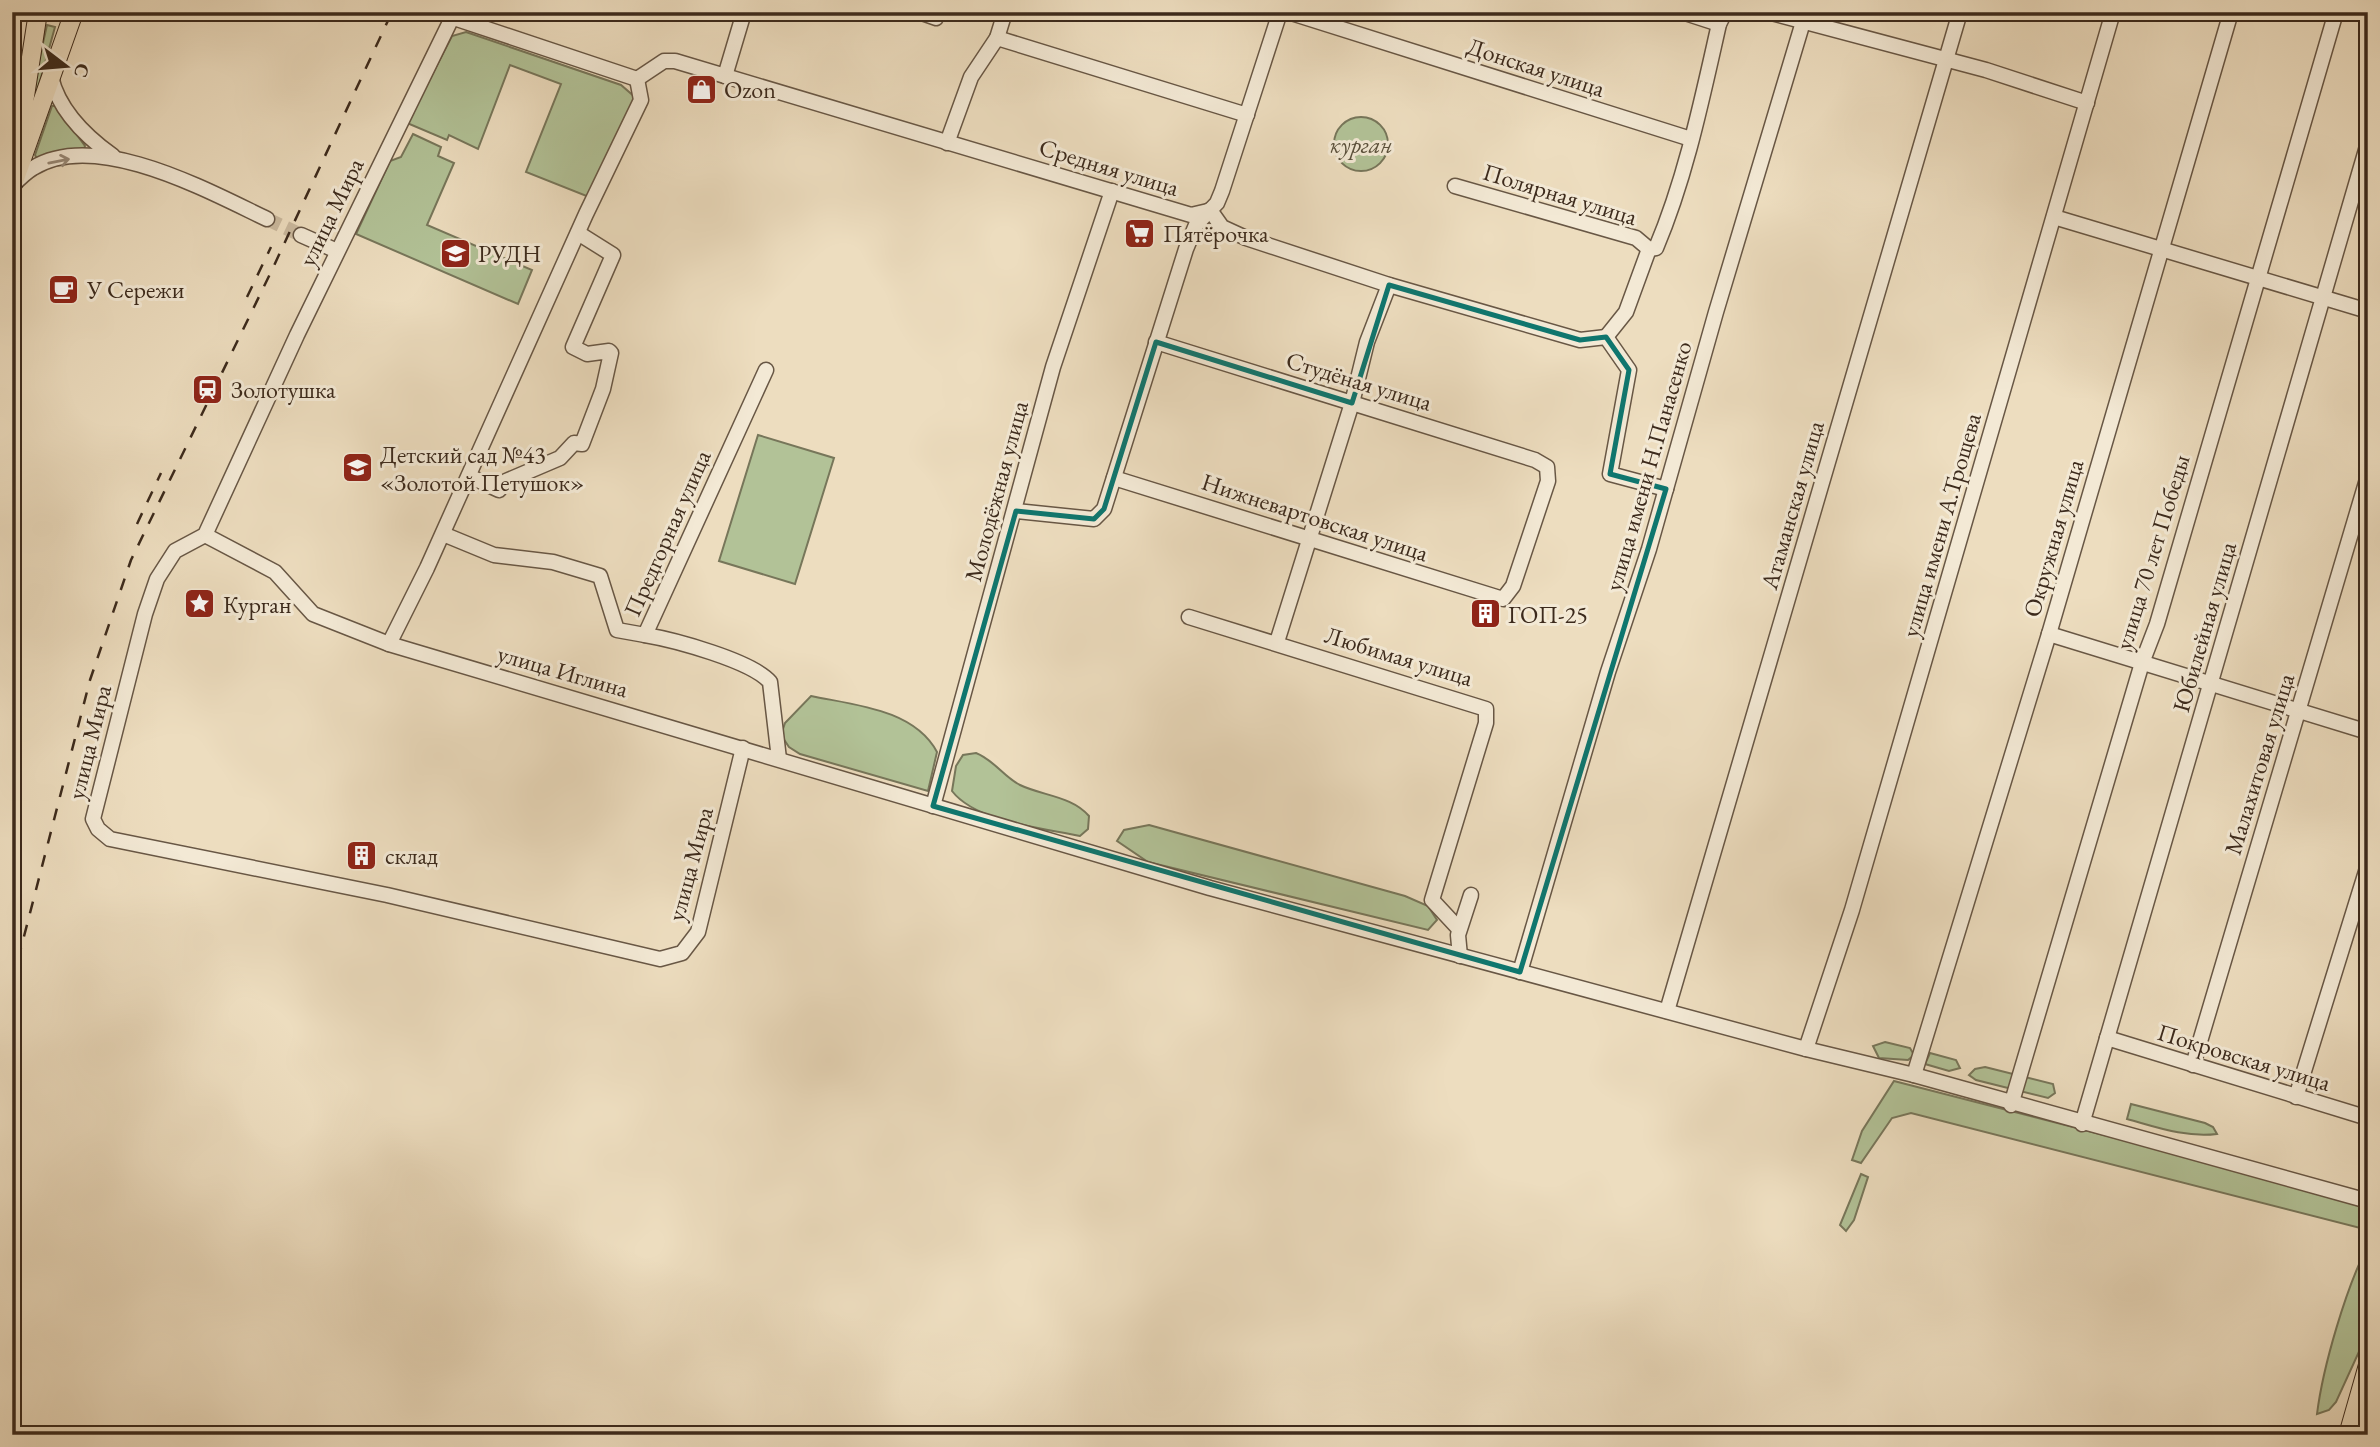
<svg xmlns="http://www.w3.org/2000/svg" width="2380" height="1447" font-family="'EB Garamond',serif">
<rect width="100%" height="100%" fill="#edddbf"/>
<filter id="stains"><feTurbulence type="fractalNoise" baseFrequency=".00286" numOctaves="4"/><feColorMatrix values="0 0 0 0 .2 0 0 0 0 .09 0 0 0 0 .02 0 0 0 .5 -.17"/></filter>
<radialGradient id="worn" r=".72"><stop offset=".6" stop-color="#630" stop-opacity="0"/><stop offset="1" stop-color="#630" stop-opacity=".3"/></radialGradient>
<g fill="#b2c297" stroke="#77765a" stroke-width="2">
<path d="M 47,25 L 55,27 L 26,132 L 23,132 Z"/>
<path d="M 466,32 L 621,85 L 636,98 L 589,197 L 526,172 L 561,84 L 510,65 L 478,149 L 449,135 L 447,140 L 407,123 L 452,36 Z"/>
<path d="M 52,106 L 56,106 L 85,146 L 84,149 L 37,159 L 35,155 Z"/>
<circle cx="1361" cy="144" r="27"/>
<path d="M 413,134 L 441,147 L 438,156 L 454,163 L 427,225 L 532,270 L 518,304 L 356,234 L 390,161 L 401,157 Z"/>
<path d="M 758,435 L 834,458 L 795,584 L 719,561 Z"/>
<path d="M 811,696 C 854,705 914,709 937,752 L 928,791 L 800,754 L 789,747 L 781,735 L 785,723 Z"/>
<path d="M 976,753 C 994,760 1004,777 1020,785 C 1043,796 1072,796 1089,816 L 1088,829 L 1080,836 C 1042,828 976,822 952,791 L 956,766 L 963,755 Z"/>
<path d="M 1149,825 L 1405,896 L 1428,906 L 1437,920 L 1428,930 L 1148,862 L 1117,841 L 1124,830 Z"/>
<path d="M 1885,1042 L 1910,1048 L 1914,1055 L 1908,1060 L 1879,1058 L 1873,1046 Z"/>
<path d="M 1930,1053 L 1956,1060 L 1960,1068 L 1949,1071 L 1925,1064 Z"/>
<path d="M 1985,1067 L 2053,1084 L 2055,1093 L 2048,1098 L 1976,1080 L 1969,1075 L 1975,1069 Z"/>
<path d="M 1894,1081 L 2368,1203 L 2368,1230 L 1911,1113 L 1892,1118 L 1861,1163 L 1852,1160 L 1862,1131 Z"/>
<path d="M 2131,1104 L 2205,1123 L 2213,1127 L 2217,1134 C 2186,1138 2156,1127 2127,1119 Z"/>
<path d="M 1861,1174 L 1868,1177 L 1854,1220 L 1846,1231 L 1840,1225 Z"/>
<path d="M 2368,1245 L 2368,1332 L 2336,1402 L 2329,1410 L 2317,1414 C 2323,1366 2346,1288 2368,1245 Z"/>
</g>
<g fill="none" stroke-linecap="round" stroke-linejoin="round">
<path stroke="#cab99e" stroke-width="14" stroke-dasharray="14 7" stroke-linecap="butt" d="M 267,219 L 301,235"/>
<defs>
<g id="minor">
<path d="M 460,12 L 450,22 L 297,335 L 205,535 L 175,551 L 157,579 L 145,614 L 93,819 L 98,829 L 110,839 L 387,895 L 660,959 L 682,953 L 698,932 L 743,748"/>
<path d="M 919,12 L 936,18"/>
<path d="M 1288,12 L 1691,139"/>
<path d="M 1682,12 L 1719,24"/>
<path d="M 1768,12 L 1986,70 L 2087,103"/>
<path d="M 457,19 L 637,79"/>
<path d="M 997,38 L 1247,115"/>
<path d="M 725,76 L 742,19 L 740,12"/>
<path d="M 51,77 C 59,111 85,136 113,156"/>
<path d="M 637,79 L 664,61 L 675,61 L 1191,215 L 1208,211"/>
<path d="M 947,143 L 971,77 L 997,38 L 1005,12"/>
<path d="M 13,185 C 19,179 26,172 33,168 C 96,129 208,191 267,219"/>
<path d="M 1455,186 L 1636,238 L 1649,249"/>
<path d="M 1210,210 L 1222,227 L 1246,238 L 1389,285 L 1580,340 L 1606,337 L 1629,370 L 1610,474 L 1666,489"/>
<path d="M 2054,217 L 2368,311"/>
<path d="M 301,235 L 337,251"/>
<path d="M 1649,249 L 1656,248 C 1686,177 1702,99 1719,24 L 1725,12"/>
<path d="M 1606,337 L 1626,312 L 1649,249"/>
<path d="M 766,370 L 645,635 C 675,640 752,661 770,682 L 779,759"/>
<path d="M 469,476 L 499,490 L 506,481 L 560,458 L 574,443 L 582,444 L 603,389 L 611,353 L 609,351 L 587,354 L 573,347 L 613,255 L 578,233"/>
<path d="M 1114,478 L 1503,599 L 1513,586 L 1548,481 L 1547,467 L 1535,460 L 1156,342"/>
<path d="M 1016,511 L 1094,519 L 1104,509 L 1186,249 L 1196,225 L 1217,203 L 1222,191 L 1280,12"/>
<path d="M 443,534 L 494,555 L 553,562 L 600,576 L 617,630 L 645,635"/>
<path d="M 205,535 L 275,572 L 313,614 L 389,644 L 1210,888 L 1806,1049 L 1914,1075 L 2368,1201"/>
<path d="M 1189,617 L 1486,709 L 1486,723 L 1432,900 L 1459,929"/>
<path d="M 2049,634 L 2368,732"/>
<path d="M 1277,642 L 1352,403 L 1367,342 L 1389,285"/>
<path d="M 389,644 L 427,568 L 586,214 L 641,100 L 637,79"/>
<path d="M 933,806 L 1053,367 L 1112,191"/>
<path d="M 1460,956 L 1458,935 L 1471,895"/>
<path d="M 1520,972 L 1608,672 L 1649,549 L 1716,312 L 1806,12"/>
<path d="M 1667,1011 L 1960,12"/>
<path d="M 2107,1038 L 2368,1118"/>
<path d="M 1806,1049 L 1852,910 L 2113,12"/>
<path d="M 2193,1065 L 2368,476"/>
<path d="M 1914,1075 L 2049,634 L 2231,12"/>
<path d="M 2296,1097 L 2368,865"/>
<path d="M 2011,1105 L 2142,663 L 2157,624 L 2336,12"/>
<path d="M 2082,1124 L 2368,143"/>
</g>
<g id="major">
<path d="M 15,161 L 38,12"/>
<path d="M 12,187 L 74,12"/>
<path d="M 2348,1435 L 2368,1365"/>
</g>
</defs>
<use href="#minor" stroke="#685745" stroke-width="17"/>
<use href="#major" stroke="#3c2a1c" stroke-width="20"/>
<use href="#minor" stroke="#f3e9d5" stroke-width="14"/>
<use href="#major" stroke="#edddbf" stroke-width="18"/>
<g stroke="#3c2a1c" stroke-width="2.5" stroke-dasharray="12 12" stroke-linecap="butt">
<path d="M 247,297 L 271,247"/>
<path d="M 137,524 L 161,473"/>
<path d="M 12,983 L 90,680 L 131,560 L 271,272 L 392,12"/>
</g>
</g>
<defs><path id="oneway-shaft" d="M-6 0H5M1.5-3L5.5 0L1.5 3" fill="none" stroke-width="1.6" stroke-linecap="round" stroke-linejoin="round" transform="scale(1.75)"/></defs>
<use stroke="#988a78" href="#oneway-shaft" transform="translate(59 161) rotate(-11)"/>
<path fill="none" stroke="#0f766e" stroke-width="5" stroke-linejoin="round" d="M 1389,285 L 1580,340 L 1606,337 L 1629,370 L 1610,474 L 1666,489 L 1520,972 L 933,806 L 1016,511 L 1094,519 L 1104,509 L 1156,342 L 1352,403 Z"/>
<defs>
<symbol id="shop-square" viewBox="-11 -11 22 22"><rect x="-9" y="-9" width="18" height="18" rx="4" fill="#8f2418" stroke="#f3e9d5"/><path d="M-5-2.5h2.3a2.7 3.5 0 0 1 5.4 0H5L5.5 6h-11ZM-1.5-2.5h3a1.5 2.3 0 0 0-3 0Z" fill="#fff"/></symbol>
<symbol id="supermarket-square" viewBox="-11 -11 22 22"><rect x="-9" y="-9" width="18" height="18" rx="4" fill="#8f2418" stroke="#f3e9d5"/><path d="M-6-5.5h2.5l.6 2H6L4.5 2H-2.5L-4.4-4H-6ZM-1.5 3.2a1.3 1.3 0 1 0 .1 0ZM3 3.2a1.3 1.3 0 1 0 .1 0Z" fill="#fff"/></symbol>
<symbol id="university-square" viewBox="-11 -11 22 22"><rect x="-9" y="-9" width="18" height="18" rx="4" fill="#8f2418" stroke="#f3e9d5"/><path d="M0-5L7-2L0 1L-7-2ZM-4 1L0 2.5L4 1V4Q0 6-4 4Z" fill="#fff"/></symbol>
<symbol id="cafe-square" viewBox="-11 -11 22 22"><rect x="-9" y="-9" width="18" height="18" rx="4" fill="#8f2418" stroke="#f3e9d5"/><path d="M-5.5-4.5H6V0H3Q3 3.5 0 3.5H-2.5Q-5.5 3.5-5.5 0ZM3-3.2v2h1.7v-2ZM-6 4.5H4V6H-6Z" fill="#fff"/></symbol>
<symbol id="station-square" viewBox="-11 -11 22 22"><rect x="-9" y="-9" width="18" height="18" rx="4" fill="#8f2418" stroke="#f3e9d5"/><path d="M-3-6H3Q5-6 5-4V2Q5 4 3 4L4.5 6H3L1.5 4h-3L-3 6H-4.5L-3 4Q-5 4-5 2V-4Q-5-6-3-6ZM-3.5-4v3h7v-3ZM-3.5 1v1.5H-2V1ZM2 1v1.5H3.5V1Z" fill="#fff"/></symbol>
<symbol id="school-square" viewBox="-11 -11 22 22"><rect x="-9" y="-9" width="18" height="18" rx="4" fill="#8f2418" stroke="#f3e9d5"/><path d="M0-5L7-2L0 1L-7-2ZM-4 1L0 2.5L4 1V4Q0 6-4 4Z" fill="#fff"/></symbol>
<symbol id="sight-square" viewBox="-11 -11 22 22"><rect x="-9" y="-9" width="18" height="18" rx="4" fill="#8f2418" stroke="#f3e9d5"/><path d="M0-6L1.8-2.2L6-1.7L2.9 1.2L3.7 5.4L0 3.3L-3.7 5.4L-2.9 1.2L-6-1.7L-1.8-2.2Z" fill="#fff"/></symbol>
<symbol id="building-square" viewBox="-11 -11 22 22"><rect x="-9" y="-9" width="18" height="18" rx="4" fill="#8f2418" stroke="#f3e9d5"/><path d="M-4-6H4V6H1V3H-1V6H-4ZM-2.5-4.3h1.7v1.8h-1.7ZM.8-4.3h1.7v1.8H.8ZM-2.5-1h1.7V.8h-1.7ZM.8-1h1.7V.8H.8Z" fill="#fff"/></symbol>
</defs>
<g fill-rule="evenodd">
<use href="#shop-square" x="684" y="72" width="35" height="35"/>
<use href="#supermarket-square" x="1122" y="216" width="35" height="35"/>
<use href="#university-square" x="438" y="236" width="35" height="35"/>
<use href="#cafe-square" x="46" y="272" width="35" height="35"/>
<use href="#station-square" x="190" y="372" width="35" height="35"/>
<use href="#school-square" x="340" y="450" width="35" height="35"/>
<use href="#sight-square" x="182" y="586" width="35" height="35"/>
<use href="#building-square" x="1468" y="596" width="35" height="35"/>
<use href="#building-square" x="344" y="838" width="35" height="35"/>
</g>
<g text-anchor="middle" dominant-baseline="central" stroke-width="6" stroke-linejoin="round" paint-order="stroke">
<g font-size="24" fill="#3c2a1c" stroke="#f3e9d5">
<text transform="translate(1536 67) rotate(18)">Донская улица</text>
<text transform="translate(1109 167) rotate(17)">Средняя улица</text>
<text transform="translate(1560 194) rotate(17)">Полярная улица</text>
<text transform="translate(331 212) rotate(-64)">улица Мира</text>
<text transform="translate(1359 381) rotate(17)">Студёная улица</text>
<text transform="translate(1648 466) rotate(-74)">улица имени Н.Панасенко</text>
<text transform="translate(996 491) rotate(-75)">Молодёжная улица</text>
<text transform="translate(1792 505) rotate(-74)">Атаманская улица</text>
<text transform="translate(1315 517) rotate(18)">Нижневартовская улица</text>
<text transform="translate(1941 525) rotate(-74)">улица имени А.Трощева</text>
<text transform="translate(667 533) rotate(-66)">Предгорная улица</text>
<text transform="translate(2053 538) rotate(-74)">Окружная улица</text>
<text transform="translate(2152 552) rotate(-73)">улица 70 лет Победы</text>
<text transform="translate(2204 627) rotate(-74)">Юбилейная улица</text>
<text transform="translate(1399 656) rotate(17)">Любимая улица</text>
<text transform="translate(563 671) rotate(16)">улица Иглина</text>
<text transform="translate(89 742) rotate(-76)">улица Мира</text>
<text transform="translate(2259 764) rotate(-73)">Малахитовая улица</text>
<text transform="translate(690 864) rotate(-75)">улица Мира</text>
<text transform="translate(2244 1057) rotate(17)">Покровская улица</text>
</g>
<g font-size="24" fill="#3c2a1c" stroke="#f3e9d5" text-anchor="start">
<text x="724" y="89">Ozon</text>
<text x="1163" y="233">Пятёрочка</text>
<text x="478" y="253">РУДН</text>
<text x="87" y="289">У Сережи</text>
<text x="231" y="389">Золотушка</text>
<text x="380" y="454">Детский сад №43<tspan x="380" dy="28">«Золотой Петушок»</tspan></text>
<text x="223" y="604">Курган</text>
<text x="1508" y="614">ГОП-25</text>
<text x="385" y="855">склад</text>
</g>
<g font-size="24" font-style="italic" fill="#5a503b" stroke="#f3e9d5">
<text x="1361" y="144">курган</text>
</g>
</g>
<rect width="2380" height="1447" fill="none" stroke="#edddbf" stroke-width="42"/>
<rect x="14" y="14" width="2352" height="1419" fill="none" stroke="#3c2a1c" stroke-width="3.5"/>
<rect x="21" y="21" width="2338" height="1405" fill="none" stroke="#3c2a1c" stroke-width="2"/>
<g transform="translate(66 66) rotate(106)" stroke="#f3e9d5" stroke-width="5" paint-order="stroke">
<path d="M0-5L12 26L0 18L-12 26Z" fill="#3c2a1c"/>
<text y="-10" font-size="19" font-weight="bold" text-anchor="middle" fill="#3c2a1c">С</text>
</g>
<rect width="100%" height="100%" filter="url(#stains)"/>
<rect width="100%" height="100%" fill="url(#worn)"/>
</svg>
